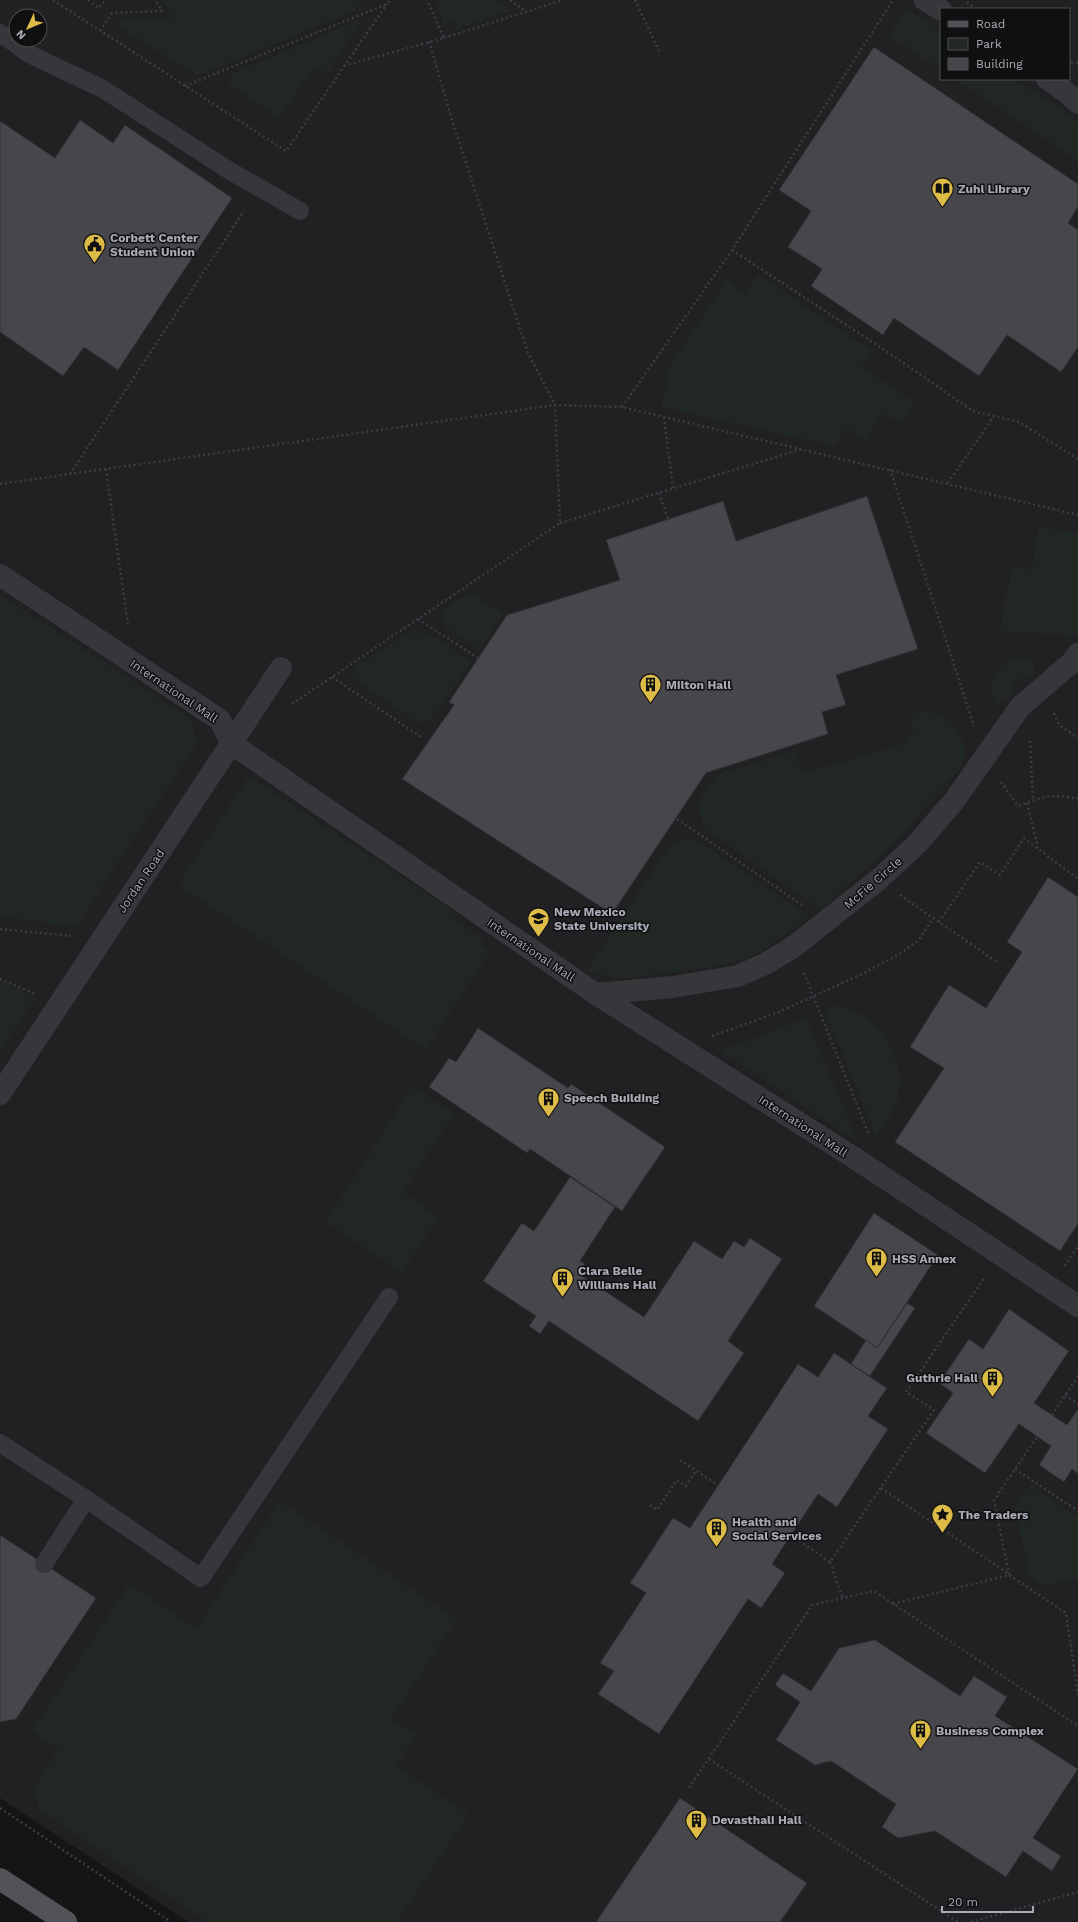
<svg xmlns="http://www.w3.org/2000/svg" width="1078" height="1922" font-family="'Work Sans',sans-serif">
<rect width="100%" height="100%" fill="#151516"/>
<path fill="#212123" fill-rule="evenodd" d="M 0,0 L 1078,0 L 1078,1922 L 188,1922 L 0,1798 ZM 941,9 L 1069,9 L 1069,79 L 941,79 ZM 16,16 L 40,16 L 40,40 L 16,40 Z"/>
<g fill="#212823">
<path d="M 161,0 L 362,0 L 355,11 L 198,76 L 117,26 L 122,18 L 172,18 Z"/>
<path d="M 436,0 L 494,0 L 511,11 L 457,29 L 454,20 L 443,24 Z"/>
<path d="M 905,11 L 915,14 L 941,31 L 941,70 L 889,36 Z"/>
<path d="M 356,21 L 361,22 L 327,74 L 315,66 L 280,118 L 229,84 L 231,74 Z"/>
<path d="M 954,79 L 1015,79 L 1069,114 L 1078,123 L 1078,161 Z"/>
<path d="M 758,274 L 872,351 L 862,367 L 914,402 L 900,424 L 883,413 L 865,440 L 847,428 L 834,446 L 661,407 L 670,365 L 727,280 L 745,293 Z"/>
<path d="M 1039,526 L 1078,534 L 1078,636 L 999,631 L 1013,566 L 1032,569 Z"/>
<path d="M 471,593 L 503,614 L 479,650 L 447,629 L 442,620 C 443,605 460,599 471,593 Z"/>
<path d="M 0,595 L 192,719 L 196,744 L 76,927 L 0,916 Z"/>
<path d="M 412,632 C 435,632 453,650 472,662 L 431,719 L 425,723 L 415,721 L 352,678 L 353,670 L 356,666 L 404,635 Z"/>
<path d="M 1013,659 C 1022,658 1034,658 1035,670 L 1031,678 L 1027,673 L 1012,686 L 1016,691 L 1007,700 L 1004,697 L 999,702 L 1002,705 L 997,705 C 985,687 994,666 1013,659 Z"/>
<path d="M 925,711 C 954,716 970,737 962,767 L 894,843 L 821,910 L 705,829 L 702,824 L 699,803 L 701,798 L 718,774 L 795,751 L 803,773 L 897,746 L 906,743 L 913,732 L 910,714 Z"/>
<path d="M 249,776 L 458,914 L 454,920 L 485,940 L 481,947 L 490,952 L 426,1050 L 183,888 L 180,881 Z"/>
<path d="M 684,838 L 701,842 L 811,917 L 760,952 L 745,959 L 714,967 L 632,978 L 617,978 L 586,971 L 667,849 L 676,841 Z"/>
<path d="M 0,982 L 36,997 L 0,1050 Z"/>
<path d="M 834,1006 C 879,1010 908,1060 897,1102 C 893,1115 884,1127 876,1137 L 824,1009 Z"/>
<path d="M 806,1017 L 858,1142 L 719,1050 L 740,1044 Z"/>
<path d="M 413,1086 L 454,1113 L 403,1192 L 437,1216 L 437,1220 L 402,1273 L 325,1222 Z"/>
<path d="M 1030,1484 L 1078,1517 L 1078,1579 L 1045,1586 L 1029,1575 L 1015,1506 Z"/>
<path d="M 280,1501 L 457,1619 L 391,1719 L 416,1735 L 397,1766 L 469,1814 L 397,1922 L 207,1922 L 39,1809 L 33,1789 L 58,1749 L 32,1731 L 129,1584 L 196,1628 Z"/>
</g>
<g fill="#47474b" stroke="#2f2f32">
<path d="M 874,47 L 1078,184 L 1078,207 L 1068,223 L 1078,230 L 1078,347 L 1061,372 L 1007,335 L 979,376 L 894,318 L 883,335 L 811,286 L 822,269 L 788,247 L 811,211 L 779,190 Z"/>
<path d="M 80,120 L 113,143 L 125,125 L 232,198 L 118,370 L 84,347 L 63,376 L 0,332 L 0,121 L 55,158 Z"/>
<path d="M 867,496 L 918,649 L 836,675 L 846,705 L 822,712 L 828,734 L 706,773 L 612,914 L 402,779 L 454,705 L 449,702 L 507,615 L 620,580 L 606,540 L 723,501 L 736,541 Z"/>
<path d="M 1048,877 L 1078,897 L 1078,1224 L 1060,1251 L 895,1142 L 944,1068 L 910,1047 L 949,985 L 986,1008 L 1022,952 L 1007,942 Z"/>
<path d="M 478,1028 L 568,1088 L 571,1084 L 665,1147 L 622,1211 L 530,1149 L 527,1153 L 429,1087 L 449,1058 L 456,1062 Z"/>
<path d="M 570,1177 L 615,1207 L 580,1261 L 585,1264 L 579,1274 L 644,1317 L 694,1241 L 722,1259 L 734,1241 L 744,1247 L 750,1238 L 782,1259 L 728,1341 L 744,1353 L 698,1421 L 549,1321 L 540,1334 L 529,1326 L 536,1316 L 483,1281 L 522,1223 L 534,1231 Z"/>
<path d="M 874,1213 L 938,1255 L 877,1348 L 814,1306 Z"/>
<path d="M 907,1303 L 915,1308 L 870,1376 L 851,1364 L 866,1340 L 877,1348 Z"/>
<path d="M 1009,1309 L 1069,1351 L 1034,1403 L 1067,1425 L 1078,1409 L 1078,1474 L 1072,1469 L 1064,1482 L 1039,1465 L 1051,1446 L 1019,1424 L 985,1473 L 926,1433 L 953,1393 L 939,1383 L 969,1339 L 983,1349 Z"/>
<path d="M 834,1353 L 887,1388 L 868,1416 L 888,1429 L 837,1507 L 818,1494 L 772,1564 L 785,1573 L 761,1608 L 748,1599 L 659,1734 L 598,1694 L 614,1671 L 600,1663 L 646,1593 L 630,1583 L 673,1518 L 690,1528 L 798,1364 L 818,1377 Z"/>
<path d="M 0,1535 L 96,1598 L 16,1719 L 0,1722 Z"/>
<path d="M 875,1640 L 960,1696 L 974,1676 L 1007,1697 L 995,1716 L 1078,1769 L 1033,1838 L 1061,1856 L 1052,1871 L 1023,1851 L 1006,1877 L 935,1831 L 898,1838 L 882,1827 L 896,1804 L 831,1761 L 815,1765 L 776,1740 L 800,1702 L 775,1685 L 783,1673 L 811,1691 L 839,1648 Z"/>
<path d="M 680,1798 L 807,1883 L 780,1922 L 596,1922 Z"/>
</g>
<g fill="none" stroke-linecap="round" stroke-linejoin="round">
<g stroke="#3c3d41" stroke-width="2.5" stroke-dasharray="2 3" stroke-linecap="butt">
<path d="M 53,0 L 286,151 L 387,4"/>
<path d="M 88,0 L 99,8 L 105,0"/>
<path d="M 510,0 L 525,11"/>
<path d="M 635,0 L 659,51"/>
<path d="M 967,2 L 976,9"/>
<path d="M 100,31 L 112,13 L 162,11 L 155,0"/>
<path d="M 444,38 L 563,0"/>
<path d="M 1071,62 L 1078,63"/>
<path d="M 344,66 L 444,38 L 427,0"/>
<path d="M 185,86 L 387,4 L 390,0"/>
<path d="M 732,250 L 892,355 L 973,411 L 1019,422 L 1078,459"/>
<path d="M 622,407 L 732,250 L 893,0"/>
<path d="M 664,417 L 673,488"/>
<path d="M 106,469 L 128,625 L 127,627"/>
<path d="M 890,469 L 974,726"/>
<path d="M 70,474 L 244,211"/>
<path d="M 948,483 L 994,416"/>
<path d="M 0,484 L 555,405 L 622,407 L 1078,515"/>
<path d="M 659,493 L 668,519"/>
<path d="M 560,523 L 802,449"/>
<path d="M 418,619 L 478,658"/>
<path d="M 332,677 L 421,737"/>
<path d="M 292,704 L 560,523 L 555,405 L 528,353 L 452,120 L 429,41"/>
<path d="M 1054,713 L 1059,725 L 1078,738"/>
<path d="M 1030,741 L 1033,800"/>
<path d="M 1001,782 L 1018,806 C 1043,797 1051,793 1078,799"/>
<path d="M 1027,803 L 1038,848"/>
<path d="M 677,819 L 802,905"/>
<path d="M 900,895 L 997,962"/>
<path d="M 939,922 L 980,862 L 1000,875 L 1024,838 L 1078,879"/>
<path d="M 0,929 L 71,936"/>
<path d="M 804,973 L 869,1135"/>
<path d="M 0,979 L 35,994"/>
<path d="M 712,1036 L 779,1012 L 866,972 L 901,953 L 919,940 L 933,918"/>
<path d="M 1065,1266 L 1078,1246"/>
<path d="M 1065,1395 L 1078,1404"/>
<path d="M 1052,1415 L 1078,1376"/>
<path d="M 680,1460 L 718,1485"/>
<path d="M 1015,1469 L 1078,1511"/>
<path d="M 881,1488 L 1009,1574"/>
<path d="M 650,1505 L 657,1510 L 677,1480 L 686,1486 L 696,1471"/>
<path d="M 791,1535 L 830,1562 L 934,1410 L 906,1392 L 985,1277"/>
<path d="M 830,1562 L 843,1599"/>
<path d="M 1009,1575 L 994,1500 L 1037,1437"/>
<path d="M 893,1604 L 1009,1575 L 1066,1613 L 1078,1695"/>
<path d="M 709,1759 L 958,1922"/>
<path d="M 689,1788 L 812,1605 L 874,1591 L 1078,1726"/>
<path d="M 0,1808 L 171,1922"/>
<path d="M 971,1922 L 1078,1892"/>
</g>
<g stroke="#36363b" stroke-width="18">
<path d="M 0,33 L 29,54 L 103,89 L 230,171 L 300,211"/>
<path d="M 0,1443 L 86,1499 L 201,1578 L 389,1297"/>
<path d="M 44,1564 L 86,1499"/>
</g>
<g stroke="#36363b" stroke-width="22">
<path d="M 925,0 L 941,10"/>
<path d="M 1047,79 L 1066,92 L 1078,103"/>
<path d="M 0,575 L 220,720 L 232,744 L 596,994 L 856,1159 L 1078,1306"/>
<path d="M 596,994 L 673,987 L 738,976 L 765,964 L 792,948 L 878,880 L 917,844 L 954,801 L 1020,707 L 1071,663 L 1078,654"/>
<path d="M 0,1094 L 281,668"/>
</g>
<path stroke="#525359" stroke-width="22" d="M 0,1879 L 66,1922"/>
</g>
<defs>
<symbol id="library-pin" viewBox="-11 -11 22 30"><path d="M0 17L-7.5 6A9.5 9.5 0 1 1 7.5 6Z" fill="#dcbc47" stroke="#101011"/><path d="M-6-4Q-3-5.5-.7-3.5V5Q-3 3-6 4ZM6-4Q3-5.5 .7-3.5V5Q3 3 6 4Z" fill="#111"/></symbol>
<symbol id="civic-pin" viewBox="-11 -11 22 30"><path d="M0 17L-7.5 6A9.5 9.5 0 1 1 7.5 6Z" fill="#dcbc47" stroke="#101011"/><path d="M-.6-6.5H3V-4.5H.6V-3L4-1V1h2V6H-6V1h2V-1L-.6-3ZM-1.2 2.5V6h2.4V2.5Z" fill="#111"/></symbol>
<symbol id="building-pin" viewBox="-11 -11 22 30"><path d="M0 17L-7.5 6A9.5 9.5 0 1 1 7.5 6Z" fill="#dcbc47" stroke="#101011"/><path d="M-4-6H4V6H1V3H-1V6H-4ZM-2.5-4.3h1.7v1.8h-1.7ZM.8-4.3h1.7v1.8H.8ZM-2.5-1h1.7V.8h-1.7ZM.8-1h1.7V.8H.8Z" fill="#111"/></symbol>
<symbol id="university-pin" viewBox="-11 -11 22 30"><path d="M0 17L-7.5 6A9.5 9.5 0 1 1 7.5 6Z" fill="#dcbc47" stroke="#101011"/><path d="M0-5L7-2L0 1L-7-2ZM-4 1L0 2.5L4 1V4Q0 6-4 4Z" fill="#111"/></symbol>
<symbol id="sight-pin" viewBox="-11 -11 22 30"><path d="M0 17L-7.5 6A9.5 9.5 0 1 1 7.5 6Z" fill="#dcbc47" stroke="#101011"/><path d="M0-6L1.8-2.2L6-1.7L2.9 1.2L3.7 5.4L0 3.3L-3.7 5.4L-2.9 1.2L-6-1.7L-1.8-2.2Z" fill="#111"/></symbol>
</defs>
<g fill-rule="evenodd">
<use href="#library-pin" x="930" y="176" width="25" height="34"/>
<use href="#civic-pin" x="82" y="232" width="25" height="34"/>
<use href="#building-pin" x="638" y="672" width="25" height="34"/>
<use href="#university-pin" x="526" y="906" width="25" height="34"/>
<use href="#building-pin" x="536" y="1086" width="25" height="34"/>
<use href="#building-pin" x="864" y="1246" width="25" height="34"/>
<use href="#building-pin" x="550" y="1266" width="25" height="34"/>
<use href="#building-pin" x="980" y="1366" width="25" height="34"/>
<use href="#sight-pin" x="930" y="1502" width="25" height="34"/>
<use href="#building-pin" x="704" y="1516" width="25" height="34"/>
<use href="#building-pin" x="908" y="1718" width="25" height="34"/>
<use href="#building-pin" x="684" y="1808" width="25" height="34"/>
</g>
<g text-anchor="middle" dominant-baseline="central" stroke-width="3" stroke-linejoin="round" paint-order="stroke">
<g font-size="12" font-weight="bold" fill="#a8aab5" stroke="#101011" text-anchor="start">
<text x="958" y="189">Zuhl Library</text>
<text x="110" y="238">Corbett Center<tspan x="110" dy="14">Student Union</tspan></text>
<text x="666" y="685">Milton Hall</text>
<text x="554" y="912">New Mexico<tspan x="554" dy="14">State University</tspan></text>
<text x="564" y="1098">Speech Building</text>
<text x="892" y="1259">HSS Annex</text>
<text x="578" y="1271">Clara Belle<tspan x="578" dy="14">Williams Hall</tspan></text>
<text x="978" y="1378" text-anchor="end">Guthrie Hall</text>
<text x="958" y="1515">The Traders</text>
<text x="732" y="1522">Health and<tspan x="732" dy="14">Social Services</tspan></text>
<text x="936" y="1731">Business Complex</text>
<text x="712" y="1820">Devasthali Hall</text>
</g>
<g font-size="12" fill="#a8aab5" stroke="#101011">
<text transform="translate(174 691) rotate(34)">International Mall</text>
<text transform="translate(141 881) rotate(-56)">Jordan Road</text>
<text transform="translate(873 883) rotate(-41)">McFie Circle</text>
<text transform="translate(531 950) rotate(34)">International Mall</text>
<text transform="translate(803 1126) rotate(33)">International Mall</text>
</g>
</g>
<rect x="940" y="8" width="130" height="72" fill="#101011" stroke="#4d4e53"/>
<rect x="948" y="21" width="20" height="6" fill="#525359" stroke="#4d4e53"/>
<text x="976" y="28" font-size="12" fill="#a8aab5">Road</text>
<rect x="948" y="38" width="20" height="12" fill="#212823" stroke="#4d4e53"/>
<text x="976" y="48" font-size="12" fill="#a8aab5">Park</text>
<rect x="948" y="58" width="20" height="12" fill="#47474b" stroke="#4d4e53"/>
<text x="976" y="68" font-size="12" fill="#a8aab5">Building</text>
<g transform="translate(28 28) rotate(226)"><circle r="19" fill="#101011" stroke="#4d4e53"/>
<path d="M0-3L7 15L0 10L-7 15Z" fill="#dcbc47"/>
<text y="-6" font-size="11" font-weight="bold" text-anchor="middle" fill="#a8aab5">N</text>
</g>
<path d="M942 1906v6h91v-6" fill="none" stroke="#a8aab5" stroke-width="2"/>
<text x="948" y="1906" font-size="12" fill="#a8aab5" stroke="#101011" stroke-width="3" paint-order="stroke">20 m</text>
</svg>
